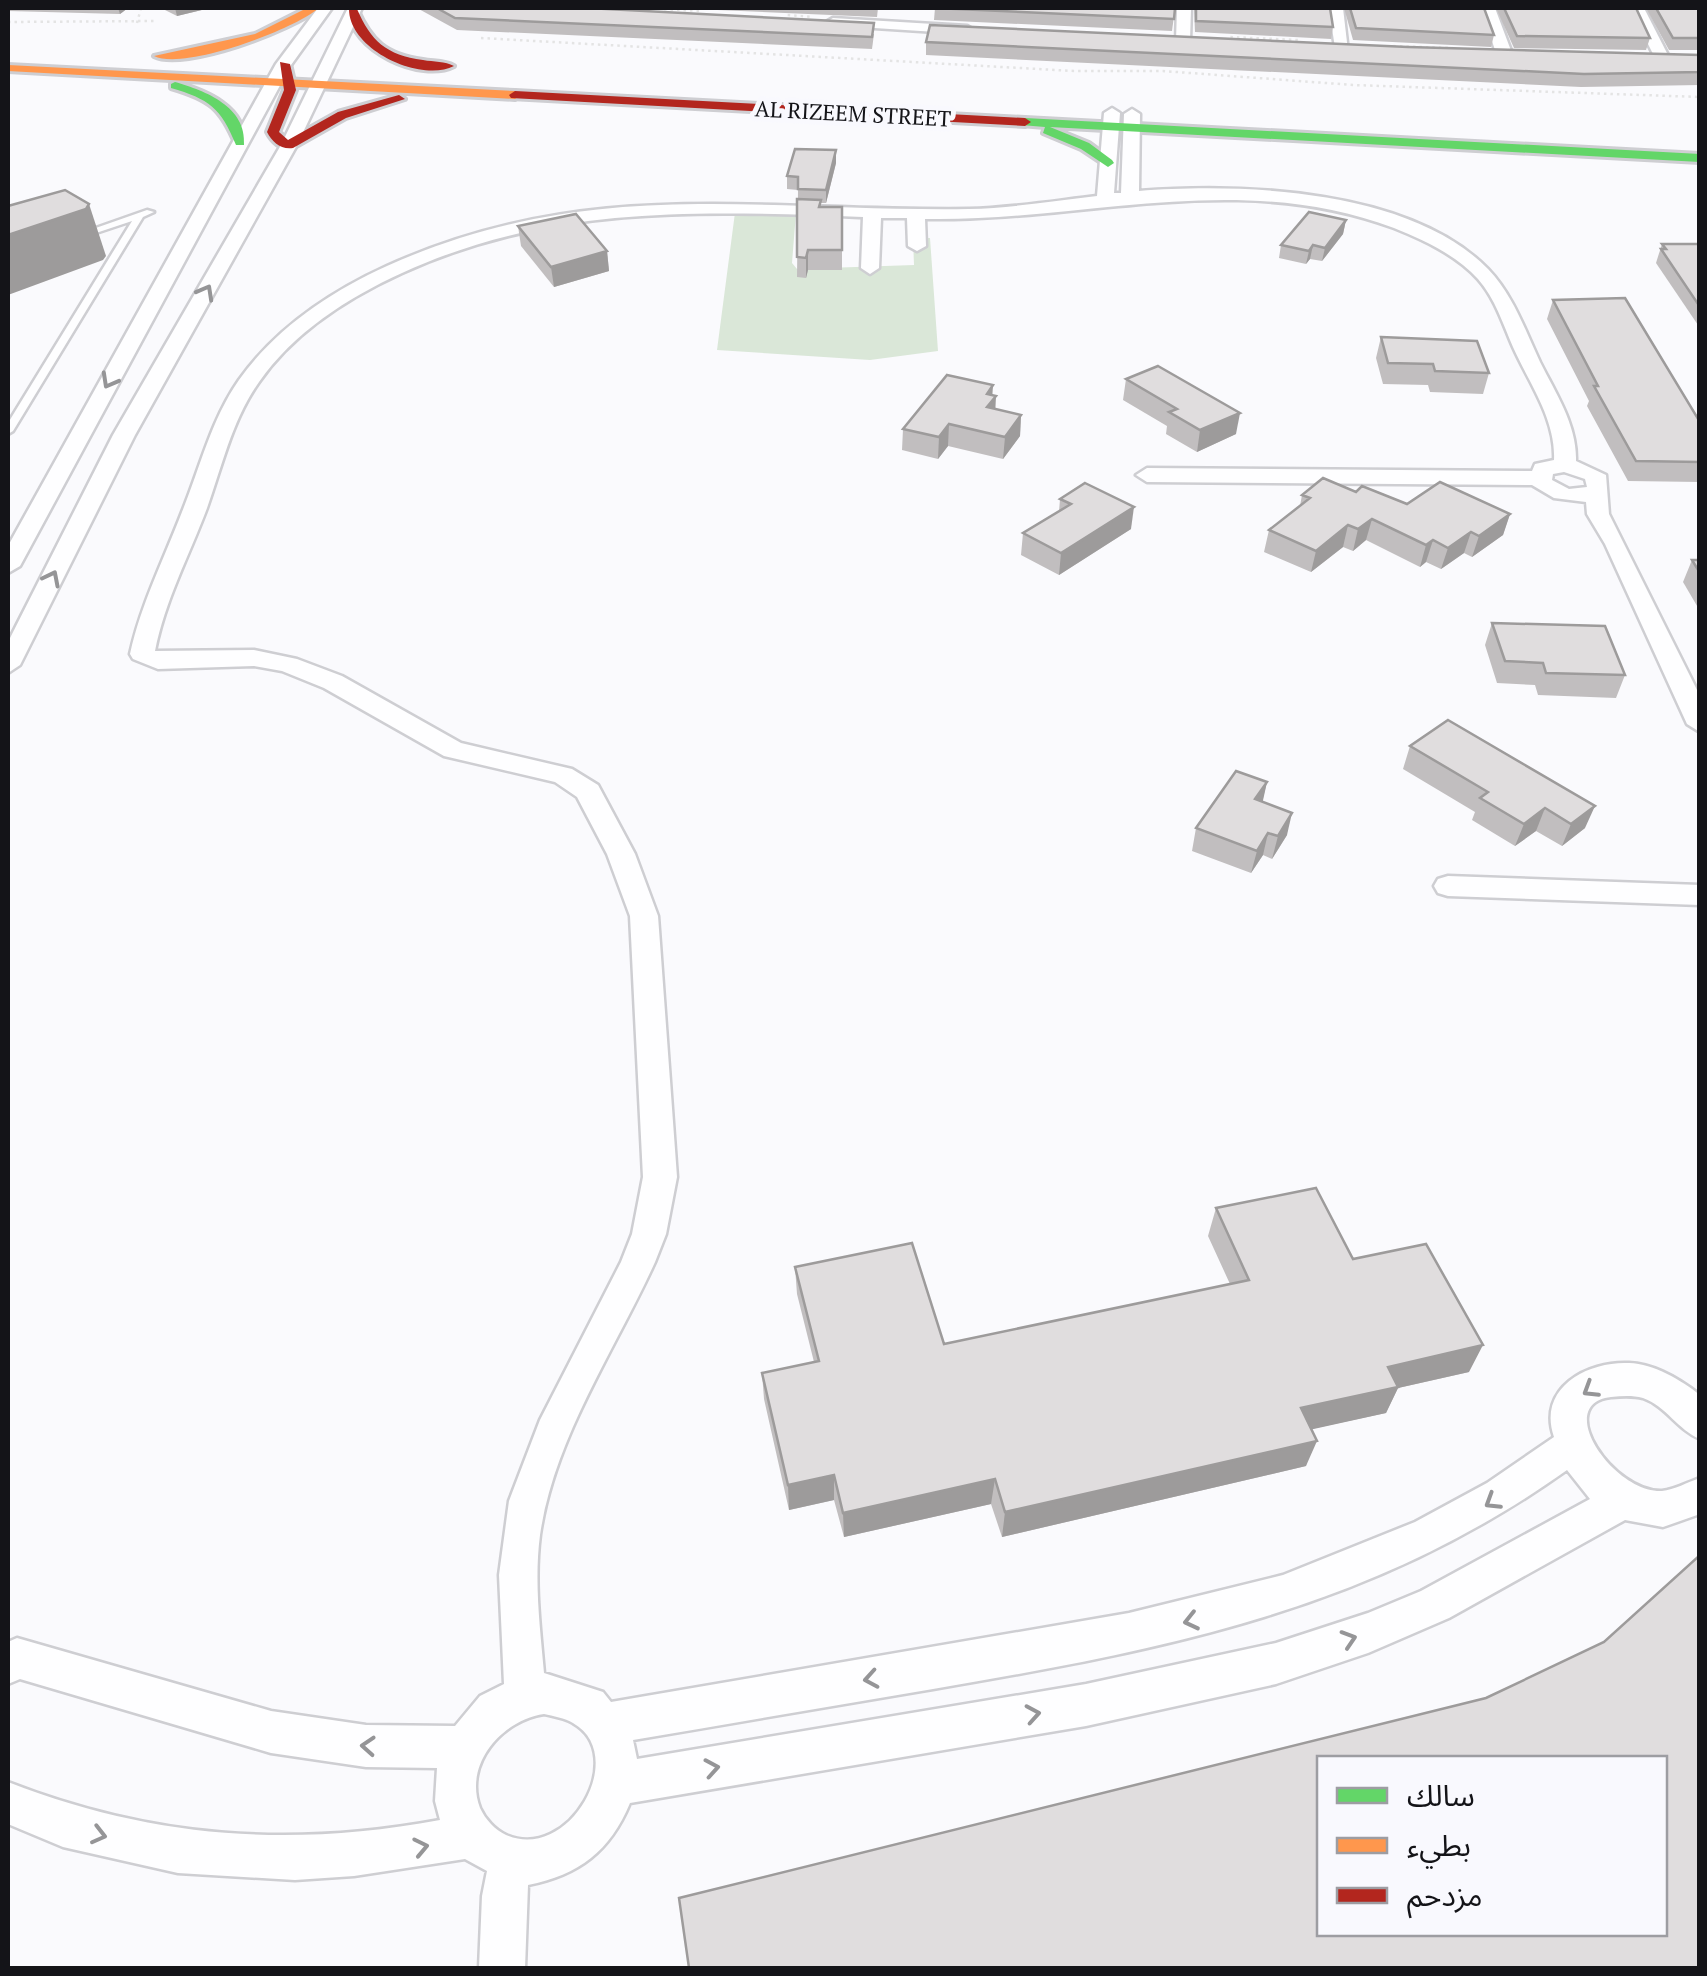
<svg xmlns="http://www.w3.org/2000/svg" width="1707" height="1976" font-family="'PT Serif','Noto Sans Arabic',serif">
<rect width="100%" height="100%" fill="#fafafd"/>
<path fill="#dae7d8" d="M 736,205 L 796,213 L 792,263 L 797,269 L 914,265 L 913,238 L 930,238 L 938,351 L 870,360 L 717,350 Z"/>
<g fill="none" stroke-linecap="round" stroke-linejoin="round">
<defs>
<path id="lane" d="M 147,210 L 154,212 L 143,217 L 13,431 L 8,434 L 8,423 L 132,221 L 81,238 L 73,236 Z"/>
<g id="street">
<path d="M 318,8 L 332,8 L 291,65 L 20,566 L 8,573 L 8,546 L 276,64 Z"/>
<path d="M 348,8 L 362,8 L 297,145 L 135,435 L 20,665 L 8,673 L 8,642 L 113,435 L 281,145 Z"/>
<path d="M 1177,8 L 1191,8 L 1190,41 L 1183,45 L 1176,41 Z"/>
<path d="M 1329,8 L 1343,8 L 1348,51 L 1335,48 Z"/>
<path d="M 1481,8 L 1495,8 L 1513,56 L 1510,59 L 1497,56 Z"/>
<path d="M 1630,8 L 1644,8 L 1670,59 L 1667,62 L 1657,62 Z"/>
<path d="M 833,18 L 967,26 L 974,30 L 967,34 L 828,25 L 826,22 Z"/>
<path d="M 1112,108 L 1120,113 L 1114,193 L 1121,193 L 1124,114 L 1132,109 L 1140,114 L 1139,191 C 1243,183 1410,189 1488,269 C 1513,295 1525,330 1540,362 C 1556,394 1577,425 1576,461 L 1606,475 L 1609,514 L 1700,696 L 1700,732 L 1687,724 L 1605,544 L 1587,514 L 1586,502 L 1554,498 L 1532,485 L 1147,482 L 1136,475 L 1147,468 L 1532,471 L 1535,464 L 1554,460 C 1556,419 1529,383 1513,347 C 1503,324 1495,298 1478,279 C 1456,255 1424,240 1394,228 C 1236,169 1085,222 925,219 L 926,246 L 917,251 L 908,246 L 907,218 L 881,218 L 879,268 L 870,274 L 861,268 L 863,217 C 701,211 552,204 402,273 C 347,298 293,333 259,382 C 232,420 222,466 207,508 C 189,556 165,600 155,651 L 254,650 L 297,659 L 342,676 L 461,743 L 572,769 L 598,785 L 635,854 L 658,916 L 677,1177 L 666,1234 L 655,1262 C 615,1350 554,1438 540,1535 C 534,1581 540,1627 544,1673 L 603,1692 L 611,1702 L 1129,1613 L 1283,1575 L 1415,1522 L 1487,1483 L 1554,1437 C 1537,1388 1587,1361 1629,1363 C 1654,1364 1681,1380 1700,1395 L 1700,1439 C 1678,1430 1666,1406 1643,1398 C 1632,1395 1622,1396 1611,1397 C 1552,1404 1614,1493 1662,1491 C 1674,1490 1688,1482 1700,1478 L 1700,1514 L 1663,1527 L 1625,1520 L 1449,1618 L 1368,1653 L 1276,1684 L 1086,1726 L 630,1803 C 610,1851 579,1875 528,1885 L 525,1968 L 479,1968 L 482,1896 L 487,1871 L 465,1859 L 354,1876 L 295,1880 L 178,1873 L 63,1847 L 8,1824 L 8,1782 C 152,1838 289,1848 440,1820 L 435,1801 L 437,1768 L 366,1767 L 271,1753 L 20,1679 L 8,1684 L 8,1642 L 17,1638 L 271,1711 L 366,1725 L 455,1726 L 480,1696 L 504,1684 L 499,1575 L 509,1501 L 540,1420 L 621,1262 L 632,1234 L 643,1177 L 630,916 L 607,854 L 577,797 L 555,782 L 444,756 L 324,688 L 282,671 L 254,666 L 158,669 L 133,659 L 130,654 C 141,604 164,559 182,512 C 200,468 211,420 239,380 C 276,328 330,292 387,266 C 589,175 759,212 969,209 C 1012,208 1054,201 1097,196 L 1104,113 ZM 1564,472 L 1585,479 L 1587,487 L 1569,489 L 1552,480 L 1553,474 ZM 1567,1470 L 1590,1499 L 1421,1591 L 1368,1613 L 1276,1643 L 1086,1684 L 637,1759 L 633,1740 C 733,1723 833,1706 933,1689 C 1167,1649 1370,1610 1567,1470 ZM 544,1714 C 553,1716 565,1718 573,1723 C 630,1755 569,1863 506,1835 C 495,1830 485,1819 480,1808 C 463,1763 503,1720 544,1714 Z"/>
<path d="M 1448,876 L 1700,885 L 1700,905 L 1448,896 L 1438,893 L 1434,886 L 1438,879 Z"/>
</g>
<g id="fast">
<path d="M 175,82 C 206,91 247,107 244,145 L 236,145 C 221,108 209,99 171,88 L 171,84 Z"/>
<path d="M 1025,118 L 1700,154 L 1700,162 L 1050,127 L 1089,143 L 1112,160 L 1114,163 L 1108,167 L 1081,149 L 1043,133 L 1045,127 L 1021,125 L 1021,119 Z"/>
</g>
<g id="slow">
<path d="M 307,8 L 319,8 C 293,30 184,71 154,56 L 255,34 Z"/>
<path d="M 8,65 L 515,91 L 521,95 L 515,99 L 8,71 Z"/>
</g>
<g id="jam">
<path d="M 349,9 L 357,9 C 371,41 386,55 423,60 C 434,62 445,61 454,66 C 421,83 349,50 349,9 Z"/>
<path d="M 280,62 L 290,64 L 296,90 L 279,132 L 288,140 L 338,112 L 399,95 L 405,99 L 346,118 L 293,148 C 281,150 272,142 267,132 L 284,90 Z"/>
<path d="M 515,91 L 1025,118 L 1031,122 L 1025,126 L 511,98 L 509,95 Z"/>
</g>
</defs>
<use href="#lane" stroke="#ceced2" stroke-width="5"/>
<use href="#street" stroke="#ceced2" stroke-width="5"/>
<use href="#fast" stroke="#ceced2" stroke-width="6"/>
<use href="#slow" stroke="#ceced2" stroke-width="6"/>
<use href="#jam" stroke="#ceced2" stroke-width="6"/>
<g stroke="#e4e4e4" stroke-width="2.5" stroke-dasharray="2.5 4" stroke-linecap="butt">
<path d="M 634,13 L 638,8 L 701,11 L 701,15"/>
<path d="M 784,20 L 787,15 L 813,17"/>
<path d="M 8,22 L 154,21"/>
<path d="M 137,23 L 141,8"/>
<path d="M 481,38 L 1074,71 L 1163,71 L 1353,85 L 1700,97"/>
<path d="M 1229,43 L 1230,37 L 1298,40 L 1299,46"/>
<path d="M 1393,51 L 1392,46 L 1452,48 L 1455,54"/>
</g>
<use href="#lane" fill="#fefeff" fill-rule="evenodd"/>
<use href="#street" fill="#fefeff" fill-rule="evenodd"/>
<use href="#fast" fill="#63d668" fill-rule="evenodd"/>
<use href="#slow" fill="#ff974d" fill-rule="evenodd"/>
<use href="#jam" fill="#b3261e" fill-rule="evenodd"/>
</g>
<g fill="#c1bebf">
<path d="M 8,8 L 128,8 L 120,14 L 8,11 Z"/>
<path d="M 161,8 L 210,8 L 177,16 Z"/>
<path d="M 417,8 L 587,8 L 874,34 L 872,49 L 457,30 Z"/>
<path d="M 670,8 L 878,8 L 877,17 Z"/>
<path d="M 935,8 L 1175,8 L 1172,31 L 934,20 Z"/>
<path d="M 1194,8 L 1330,8 L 1333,27 L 1331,39 L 1195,32 Z"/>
<path d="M 1344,8 L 1484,8 L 1494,35 L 1491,47 L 1353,40 Z"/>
<path d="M 1496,8 L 1636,8 L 1650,38 L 1646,50 L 1514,48 Z"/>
<path d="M 1646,8 L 1700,8 L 1700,50 L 1669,50 Z"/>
<path d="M 926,42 L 1408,47 L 1700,55 L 1700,85 L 1581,87 L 926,55 Z"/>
<path d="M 836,150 L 836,163 L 826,203 L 821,203 L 821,207 L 842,207 L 842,270 L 808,270 L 806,278 L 797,277 L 798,190 L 787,189 L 787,176 Z"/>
<path d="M 1346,220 L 1343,234 L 1322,261 L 1310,259 L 1306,264 L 1279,258 L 1281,245 Z"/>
<path d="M 518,226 L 607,251 L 609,271 L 554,287 L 521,246 Z"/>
<path d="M 1662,244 L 1700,244 L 1700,328 L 1656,263 Z"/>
<path d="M 1553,300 L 1700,422 L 1700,482 L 1628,481 L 1587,406 L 1589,401 L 1547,319 Z"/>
<path d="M 1381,337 L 1489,373 L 1483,394 L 1430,392 L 1428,385 L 1383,384 L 1376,358 Z"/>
<path d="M 1126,379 L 1236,434 L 1197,452 L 1166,434 L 1167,426 L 1123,400 Z"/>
<path d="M 992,395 L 995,409 L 1021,415 L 1020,436 L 1003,459 L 948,446 L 938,459 L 902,450 L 903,429 Z"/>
<path d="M 1356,492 L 1407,504 L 1510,514 L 1503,535 L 1472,557 L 1464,553 L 1441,569 L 1426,562 L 1420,567 L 1366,540 L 1353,551 L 1343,547 L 1311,572 L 1264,552 L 1269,530 L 1300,506 L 1302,495 Z"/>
<path d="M 1060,499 L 1131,529 L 1059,575 L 1021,555 L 1023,533 L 1059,512 Z"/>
<path d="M 1692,560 L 1700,560 L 1700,611 L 1683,582 Z"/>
<path d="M 1492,623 L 1625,675 L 1616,698 L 1538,695 L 1535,685 L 1497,683 L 1485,645 Z"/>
<path d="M 1410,746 L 1585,828 L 1562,846 L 1536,831 L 1515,846 L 1472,820 L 1475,812 L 1403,769 Z"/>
<path d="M 1267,782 L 1262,802 L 1287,835 L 1272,859 L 1263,855 L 1251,873 L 1192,851 L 1196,828 Z"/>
<path d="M 1216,1208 L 1353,1259 L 1469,1372 L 1398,1388 L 1386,1413 L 1311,1429 L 1306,1466 L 1002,1537 L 991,1504 L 844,1537 L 834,1500 L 789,1510 L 764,1399 L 762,1373 L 814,1362 L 797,1294 L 795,1267 L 944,1344 L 1230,1284 L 1208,1236 Z"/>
</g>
<g fill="#9d9b9b">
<path d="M 118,8 L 128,8 L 120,14 Z"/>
<path d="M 175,8 L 210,8 L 177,16 Z"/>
<path d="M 836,150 L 836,163 L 826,203 L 826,190 Z"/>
<path d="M 89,204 L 106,256 L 103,260 L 8,295 L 8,235 Z"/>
<path d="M 1346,220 L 1343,234 L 1322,261 L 1325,248 Z"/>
<path d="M 1313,245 L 1310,259 L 1306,264 L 1309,251 Z"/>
<path d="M 808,250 L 808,270 L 806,278 L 806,258 Z"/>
<path d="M 607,251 L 609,271 L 554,287 L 551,267 Z"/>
<path d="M 993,385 L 992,401 L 996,396 L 995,417 L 986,428 L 987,394 Z"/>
<path d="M 1240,413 L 1236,434 L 1197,452 L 1200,430 Z"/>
<path d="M 1021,415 L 1020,436 L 1003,459 L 1005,437 Z"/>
<path d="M 949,424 L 948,446 L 938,459 L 939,437 Z"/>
<path d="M 1134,507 L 1131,529 L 1059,575 L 1061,553 Z"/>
<path d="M 1510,514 L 1503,535 L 1472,557 L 1479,536 Z"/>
<path d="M 1372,519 L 1366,540 L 1353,551 L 1358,529 Z"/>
<path d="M 1348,525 L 1343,547 L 1311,572 L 1316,551 Z"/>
<path d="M 1471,532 L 1464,553 L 1441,569 L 1448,548 Z"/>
<path d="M 1433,540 L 1426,562 L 1420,567 L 1426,545 Z"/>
<path d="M 1267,782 L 1262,805 L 1255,799 Z"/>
<path d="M 1595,806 L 1585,828 L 1562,846 L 1571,824 Z"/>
<path d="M 1545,808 L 1536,831 L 1515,846 L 1524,824 Z"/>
<path d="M 1292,813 L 1287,835 L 1272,859 L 1278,836 Z"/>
<path d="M 1268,833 L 1263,855 L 1251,873 L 1257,851 Z"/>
<path d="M 1483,1345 L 1469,1372 L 1398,1388 L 1386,1413 L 1291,1434 L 1301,1408 L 1388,1367 Z"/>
<path d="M 1317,1441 L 1306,1466 L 1002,1537 L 1005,1512 Z"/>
<path d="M 834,1475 L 834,1500 L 789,1510 L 788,1485 Z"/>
<path d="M 995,1479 L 991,1504 L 844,1537 L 843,1513 Z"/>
</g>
<g fill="#e0ddde" stroke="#9d9b9b" stroke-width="2.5" fill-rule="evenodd">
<path d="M 437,8 L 587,8 L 874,23 L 872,37 L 455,18 Z"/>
<path d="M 934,8 L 1175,8 L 1174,19 Z"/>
<path d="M 1196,8 L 1330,8 L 1333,27 L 1196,21 Z"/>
<path d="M 1350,8 L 1484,8 L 1494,35 L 1356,28 Z"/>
<path d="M 1504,8 L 1636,8 L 1650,38 L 1517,36 Z"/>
<path d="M 1656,8 L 1700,8 L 1700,38 L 1673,38 Z"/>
<path d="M 930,25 L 1408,47 L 1700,55 L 1700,72 L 1584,74 L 926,42 Z"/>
<path d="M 795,149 L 836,150 L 826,190 L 798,189 L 798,177 L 787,176 Z"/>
<path d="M 65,190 L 89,204 L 86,209 L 8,235 L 8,206 Z"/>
<path d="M 797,199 L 821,200 L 819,207 L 842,207 L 842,250 L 808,250 L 806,258 L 797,257 Z"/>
<path d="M 1309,212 L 1346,220 L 1325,248 L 1313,245 L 1309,251 L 1281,245 Z"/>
<path d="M 576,214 L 607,251 L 551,267 L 518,226 Z"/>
<path d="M 1662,244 L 1700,244 L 1700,307 L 1661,249 L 1666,249 Z"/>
<path d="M 1625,298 L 1700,422 L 1700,462 L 1636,461 L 1594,386 L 1598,386 L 1553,300 Z"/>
<path d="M 1381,337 L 1477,341 L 1489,373 L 1435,371 L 1433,364 L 1388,363 Z"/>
<path d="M 1158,366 L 1240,413 L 1200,430 L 1169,412 L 1177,409 L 1126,379 Z"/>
<path d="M 947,375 L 993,385 L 987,394 L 996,396 L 987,407 L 1021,415 L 1005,437 L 949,424 L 939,437 L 903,429 Z"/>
<path d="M 1323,478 L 1356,492 L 1362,486 L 1407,504 L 1440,482 L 1510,514 L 1479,536 L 1471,532 L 1448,548 L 1433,540 L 1426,545 L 1372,519 L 1358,529 L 1348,525 L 1316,551 L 1269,530 L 1310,498 L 1302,495 Z"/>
<path d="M 1085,483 L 1134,507 L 1061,553 L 1023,533 L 1071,504 L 1060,499 Z"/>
<path d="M 1692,560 L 1700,560 L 1700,573 Z"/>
<path d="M 1492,623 L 1605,626 L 1625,675 L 1546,673 L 1543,663 L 1505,661 Z"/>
<path d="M 1448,720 L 1595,806 L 1571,824 L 1545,808 L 1524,824 L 1480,798 L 1488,792 L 1410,746 Z"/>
<path d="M 1236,771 L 1267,782 L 1255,799 L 1292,813 L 1278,836 L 1268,833 L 1257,851 L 1196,828 Z"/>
<path d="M 1316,1188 L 1353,1259 L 1426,1244 L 1483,1345 L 1388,1367 L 1398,1387 L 1301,1408 L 1317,1441 L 1005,1512 L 995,1479 L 843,1513 L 834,1475 L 788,1485 L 762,1373 L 819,1361 L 795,1267 L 912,1243 L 944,1344 L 1249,1280 L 1216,1208 Z"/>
<path d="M 1700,1555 L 1700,1968 L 689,1968 L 679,1898 L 1486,1698 L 1604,1642 ZM 1320,1758 L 1664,1758 L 1664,1934 L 1320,1934 Z"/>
</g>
<defs><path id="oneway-chevron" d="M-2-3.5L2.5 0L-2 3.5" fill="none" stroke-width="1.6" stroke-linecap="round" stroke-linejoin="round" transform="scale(2.5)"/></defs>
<g stroke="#959597">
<use href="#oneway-chevron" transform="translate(206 292) rotate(-61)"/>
<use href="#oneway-chevron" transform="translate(109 381) rotate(119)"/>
<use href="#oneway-chevron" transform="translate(52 578) rotate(-63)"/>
<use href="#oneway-chevron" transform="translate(1590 1390) rotate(148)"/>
<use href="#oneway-chevron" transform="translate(1492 1502) rotate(148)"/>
<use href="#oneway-chevron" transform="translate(1191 1621) rotate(167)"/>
<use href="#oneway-chevron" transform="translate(1349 1639) rotate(-18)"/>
<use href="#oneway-chevron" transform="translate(871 1679) rotate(170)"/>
<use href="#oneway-chevron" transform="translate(1033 1714) rotate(-10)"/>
<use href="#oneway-chevron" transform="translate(368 1746) rotate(-176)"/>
<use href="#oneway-chevron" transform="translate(712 1768) rotate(-10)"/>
<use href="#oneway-chevron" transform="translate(99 1835) rotate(14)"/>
<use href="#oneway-chevron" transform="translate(421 1847) rotate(-12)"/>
</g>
<g text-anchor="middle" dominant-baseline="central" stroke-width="10" stroke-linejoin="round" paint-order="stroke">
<g font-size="22" fill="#141418" stroke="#f9f9fe">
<text transform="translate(853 113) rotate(3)">AL RIZEEM STREET</text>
</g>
</g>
<rect width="1707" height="1976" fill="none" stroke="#141418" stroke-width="20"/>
<rect x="1317" y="1756" width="350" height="180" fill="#f9f9fe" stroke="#9d9da2" stroke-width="2.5"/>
<rect x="1337" y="1788" width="50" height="15" fill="#63d668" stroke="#9d9da2" stroke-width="2.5"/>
<text x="1407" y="1806" font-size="30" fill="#141418">سالك</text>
<rect x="1337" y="1838" width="50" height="15" fill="#ff974d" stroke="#9d9da2" stroke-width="2.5"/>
<text x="1407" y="1856" font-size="30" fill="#141418">بطيء</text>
<rect x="1337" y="1888" width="50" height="15" fill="#b3261e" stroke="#9d9da2" stroke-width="2.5"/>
<text x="1407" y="1906" font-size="30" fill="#141418">مزدحم</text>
</svg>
